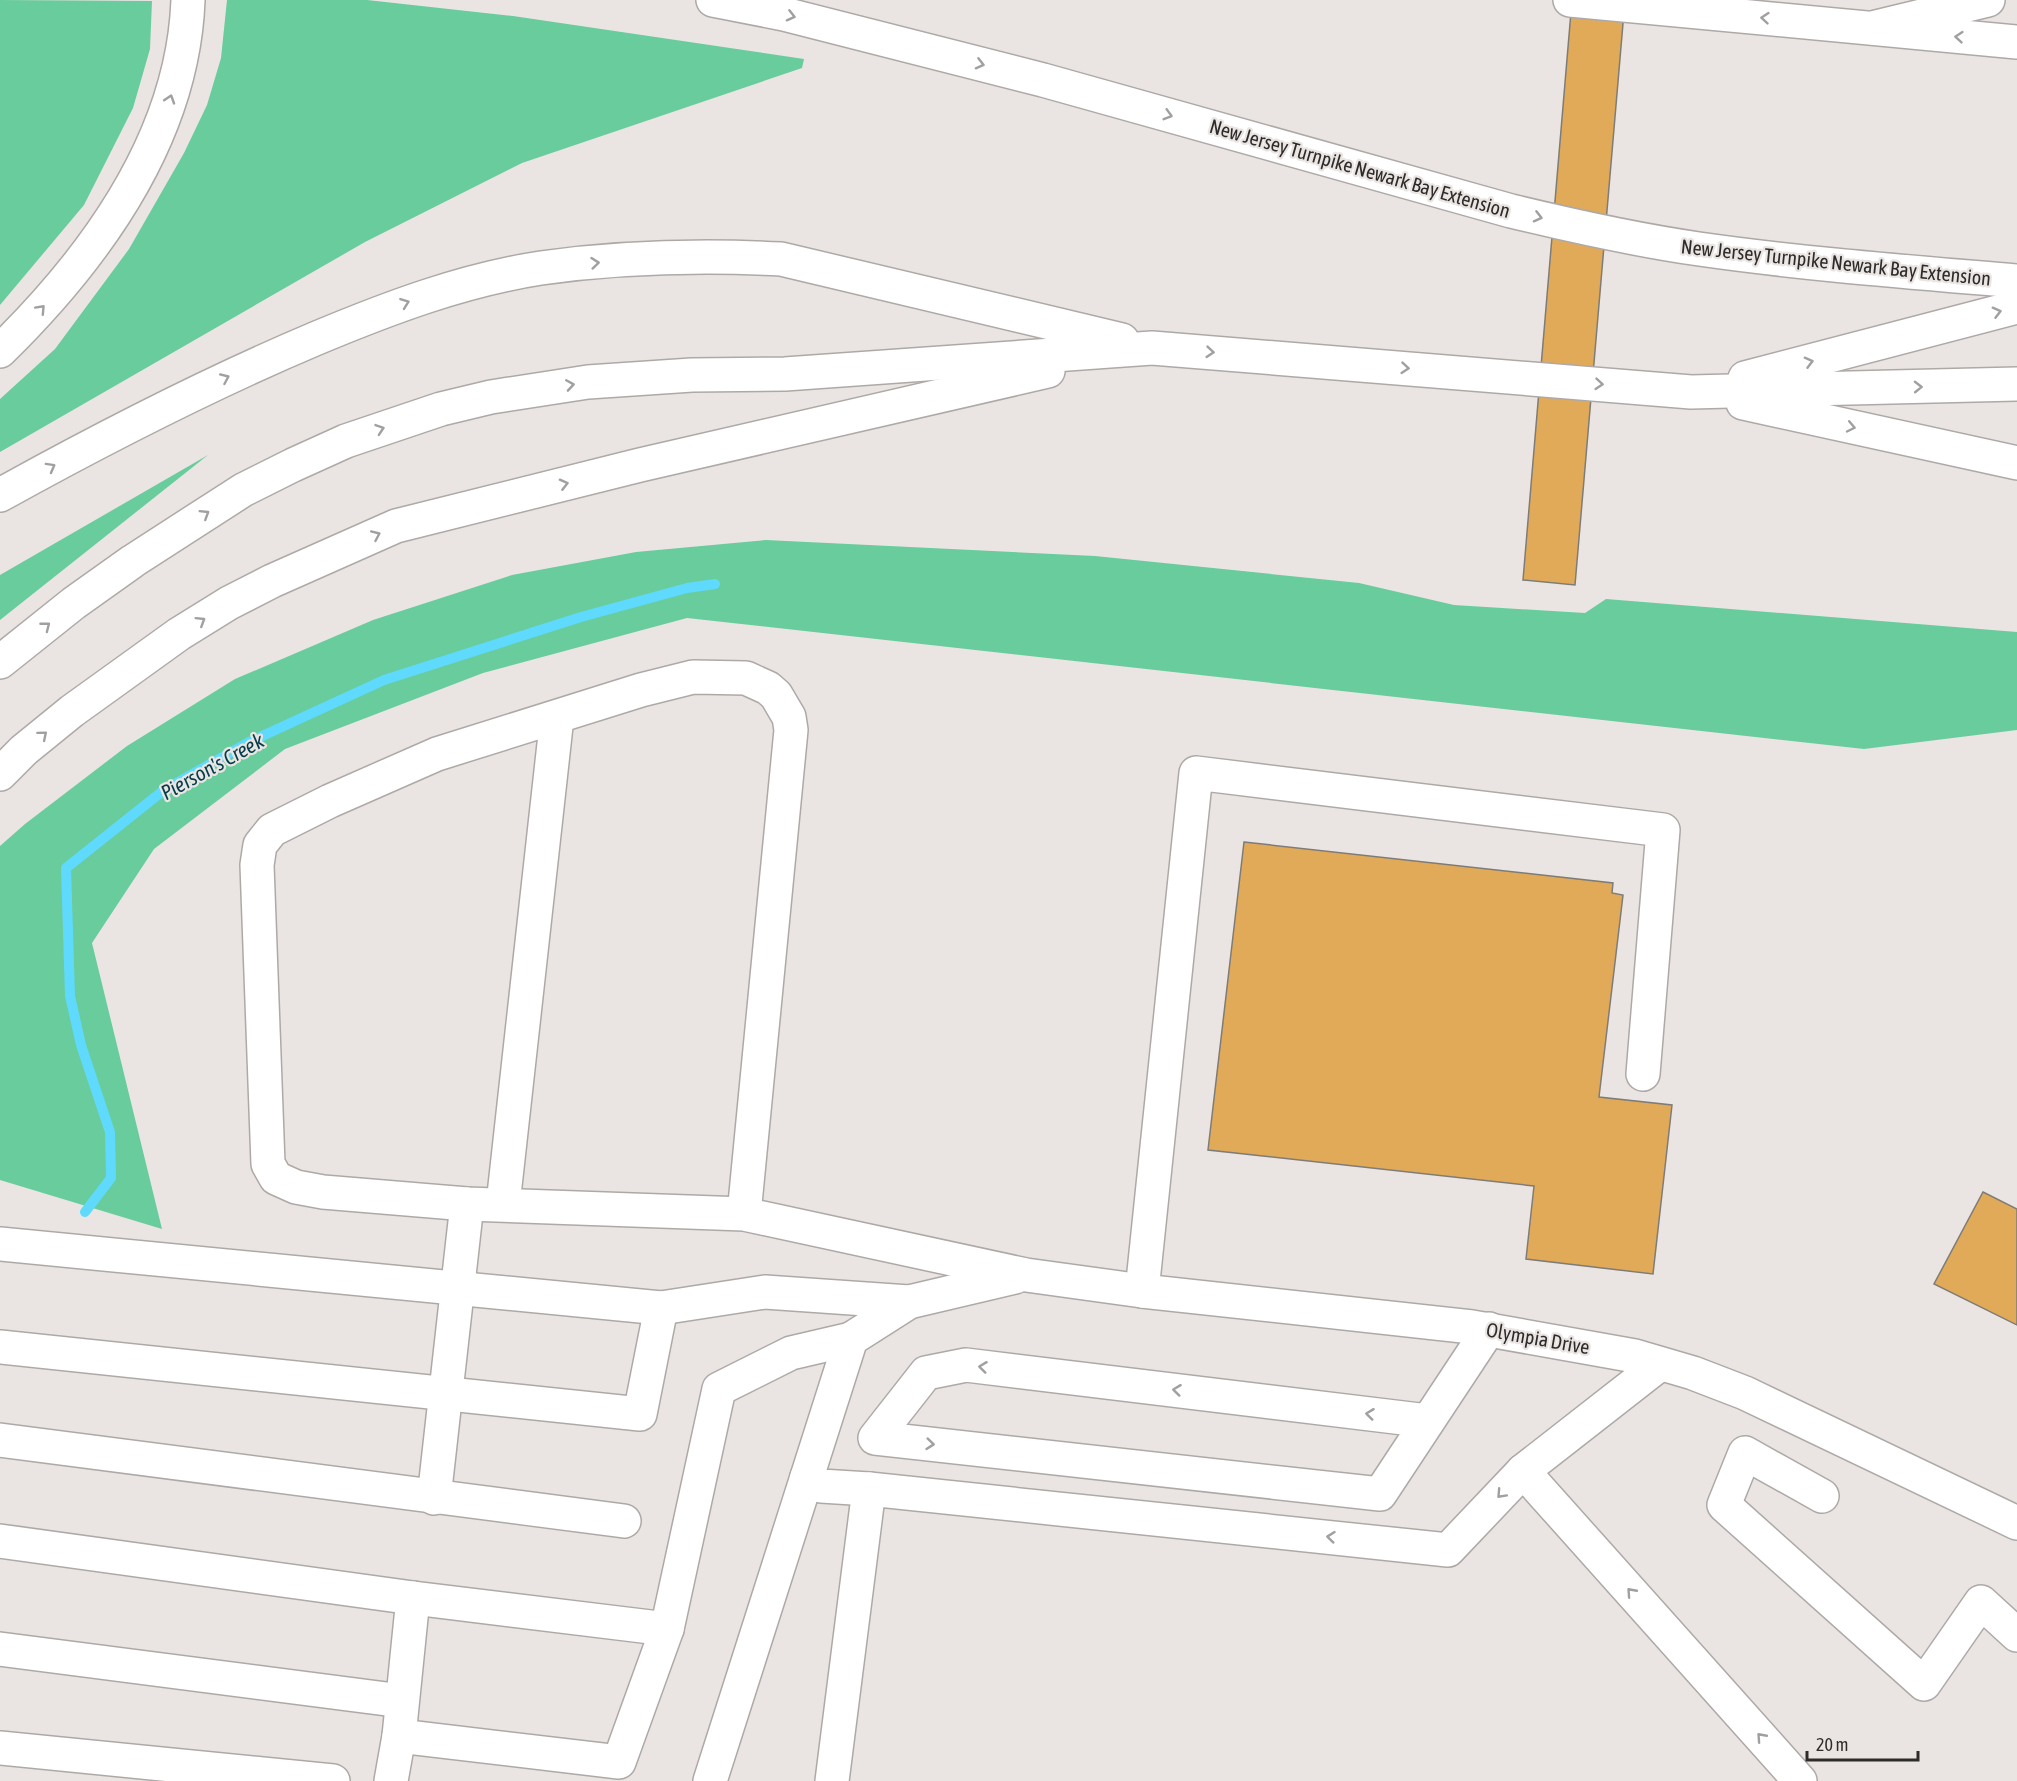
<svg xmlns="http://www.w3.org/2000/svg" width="2017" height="1781" font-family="'Asap Condensed',sans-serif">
<rect width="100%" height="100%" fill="#eae5e2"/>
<g fill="#69cc9c">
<path d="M 0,0 L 152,1 L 150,49 L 133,108 L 84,205 L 0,305 Z"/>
<path d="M 227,0 L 367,0 L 513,16 L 804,59 L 802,68 L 522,163 L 365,242 L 0,452 L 0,399 L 55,349 L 129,249 L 184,153 L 207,105 L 221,58 Z"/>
<path d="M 208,455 L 0,620 L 0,575 Z"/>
<path d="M 766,540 L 1095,556 L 1359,583 L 1454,605 L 1585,613 L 1606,599 L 2017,632 L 2017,730 L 1864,749 L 687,618 L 483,673 L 285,749 L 154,849 L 92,943 L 162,1229 L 0,1180 L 0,846 L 25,824 L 127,746 L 235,679 L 373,620 L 512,575 L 636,552 Z"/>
</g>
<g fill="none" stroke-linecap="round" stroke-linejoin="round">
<path stroke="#5fdafd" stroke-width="10" d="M 85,1212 L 111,1178 L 110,1132 L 81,1045 L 70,996 L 66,868 L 164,790 L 249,742 L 384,680 L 581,617 L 687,588 L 715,584"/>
</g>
<g fill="#e1aa58" stroke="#7e7c78" stroke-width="1.5">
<path d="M 1572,0 L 1625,0 L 1575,585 L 1523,580 Z"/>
<path d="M 1244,842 L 1613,883 L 1612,893 L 1623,895 L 1599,1097 L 1672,1105 L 1653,1274 L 1526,1259 L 1534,1186 L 1208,1150 Z"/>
<path d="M 1983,1192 L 2017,1209 L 2017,1325 L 1934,1284 Z"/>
</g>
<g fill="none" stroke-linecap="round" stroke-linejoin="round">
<defs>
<g id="minor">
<path d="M 1876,27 L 1988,0"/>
<path d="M 503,1204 L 557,717"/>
<path d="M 744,1214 L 791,730 L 789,717 L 776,695 L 768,688 L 746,678 L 693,677 L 641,690 L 437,754 L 330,801 L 272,830 L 260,845 L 257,865 L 268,1164 L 276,1178 L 296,1187 L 323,1192 L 467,1204 L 744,1214 L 1026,1275 L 1142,1291 L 1472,1327 L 1635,1356 L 1693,1373 L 1745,1393 L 2017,1523"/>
<path d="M 0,1244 L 661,1308 L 765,1292 L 909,1302"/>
<path d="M 1142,1291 L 1196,773 L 1663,830 L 1643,1074"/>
<path d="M 0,1347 L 640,1414 L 661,1308"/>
<path d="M 1428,1421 L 966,1365 L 926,1373 L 875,1438 L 1380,1494 L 1489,1329"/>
<path d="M 0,1440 L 624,1521"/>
<path d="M 1523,1471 L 1660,1364"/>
<path d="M 807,1477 L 821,1486 L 869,1489"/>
<path d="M 1822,1496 L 1745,1453 L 1724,1505 L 1924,1684 L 1981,1602 L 2017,1635"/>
<path d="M 434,1498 L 467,1204"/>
<path d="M 0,1541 L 413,1598 L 667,1629"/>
<path d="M 0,1649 L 402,1701"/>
<path d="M 399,1736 L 619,1762 L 667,1629 L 719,1389 L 791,1353 L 851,1339"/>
<path d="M 0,1748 L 333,1781"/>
<path d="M 391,1781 L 399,1736 L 413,1598"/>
<path d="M 710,1781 L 851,1339 L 909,1302 L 1015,1277"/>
<path d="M 832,1781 L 869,1489 L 1448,1550 L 1523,1471 L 1800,1781"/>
</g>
<g id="highway">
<path d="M 713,0 L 784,14 L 1043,80 L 1511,211 C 1573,226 1636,240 1699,249 C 1804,264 1911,272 2017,281"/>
<path d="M 1570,0 L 2017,42"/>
<path d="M 0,351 C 95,258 183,137 188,0"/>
<path d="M 1745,378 L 2017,307"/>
<path d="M 1743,403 L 2017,463"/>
<path d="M 0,495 C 103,438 208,384 317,338 C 389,308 463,280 541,268 C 621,257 701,255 781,259 L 1122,340"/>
<path d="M 0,662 L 74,603 L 133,561 L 243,490 L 293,465 L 346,441 L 441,409 L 491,397 L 588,382 L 692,375 L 785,374 L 1152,348 L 1691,392 L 2017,384"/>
<path d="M 0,774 L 24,750 L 72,711 L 179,634 L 229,603 L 272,581 L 396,526 L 640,465 L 1048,371"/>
</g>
</defs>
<use href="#minor" stroke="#aea9a7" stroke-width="36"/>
<use href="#highway" stroke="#aea9a7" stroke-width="36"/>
<use href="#minor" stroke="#fff" stroke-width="33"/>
<use href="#highway" stroke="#fff" stroke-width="33"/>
</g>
<defs><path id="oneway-chevron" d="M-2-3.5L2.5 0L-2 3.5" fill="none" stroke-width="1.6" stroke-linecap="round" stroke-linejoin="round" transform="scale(1.5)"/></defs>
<g stroke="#a1a0a0">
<use href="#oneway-chevron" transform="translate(791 16) rotate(14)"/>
<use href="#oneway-chevron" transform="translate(1765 18) rotate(-175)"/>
<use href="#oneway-chevron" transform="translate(1959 37) rotate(-175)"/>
<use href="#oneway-chevron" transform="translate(980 64) rotate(14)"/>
<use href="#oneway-chevron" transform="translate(170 99) rotate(-72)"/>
<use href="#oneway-chevron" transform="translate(1168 115) rotate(16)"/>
<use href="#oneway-chevron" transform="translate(1538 217) rotate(14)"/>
<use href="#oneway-chevron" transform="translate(595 263) rotate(-6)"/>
<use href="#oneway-chevron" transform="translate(405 303) rotate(-20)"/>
<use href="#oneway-chevron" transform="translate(41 309) rotate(-47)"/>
<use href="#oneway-chevron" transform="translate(1997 312) rotate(-15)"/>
<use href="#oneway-chevron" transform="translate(1210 352) rotate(5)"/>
<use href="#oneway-chevron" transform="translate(1809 362) rotate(-15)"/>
<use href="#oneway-chevron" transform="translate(1405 368) rotate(5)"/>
<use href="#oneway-chevron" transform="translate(225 378) rotate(-24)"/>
<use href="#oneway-chevron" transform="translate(1599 384) rotate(5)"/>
<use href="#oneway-chevron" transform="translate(570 385) rotate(-9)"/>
<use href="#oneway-chevron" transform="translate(1918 387) rotate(-1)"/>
<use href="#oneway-chevron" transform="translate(1851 427) rotate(12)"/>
<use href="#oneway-chevron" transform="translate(380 429) rotate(-19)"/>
<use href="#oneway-chevron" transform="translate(51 467) rotate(-29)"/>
<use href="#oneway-chevron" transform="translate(564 484) rotate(-14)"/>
<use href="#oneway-chevron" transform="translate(205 514) rotate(-32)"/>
<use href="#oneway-chevron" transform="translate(376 535) rotate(-24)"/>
<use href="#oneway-chevron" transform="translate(201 621) rotate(-32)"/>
<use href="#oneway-chevron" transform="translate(46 626) rotate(-38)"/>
<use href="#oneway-chevron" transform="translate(43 735) rotate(-40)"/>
<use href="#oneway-chevron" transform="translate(983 1367) rotate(-173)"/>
<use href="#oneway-chevron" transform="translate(1177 1390) rotate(-173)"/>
<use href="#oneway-chevron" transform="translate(1370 1414) rotate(-173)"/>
<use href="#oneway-chevron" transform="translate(930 1444) rotate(6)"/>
<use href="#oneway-chevron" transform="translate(1501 1494) rotate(133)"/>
<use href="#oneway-chevron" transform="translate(1331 1537) rotate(-174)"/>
<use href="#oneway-chevron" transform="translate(1631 1592) rotate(-132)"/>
<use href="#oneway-chevron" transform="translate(1761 1737) rotate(-132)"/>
</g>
<g text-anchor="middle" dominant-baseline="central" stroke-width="4.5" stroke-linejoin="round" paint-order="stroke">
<g font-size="20" fill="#2e2c2b" stroke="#eae5e2">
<text transform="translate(1360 168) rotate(16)">New Jersey Turnpike Newark Bay Extension</text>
<text transform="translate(1836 262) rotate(6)">New Jersey Turnpike Newark Bay Extension</text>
<text transform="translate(1538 1338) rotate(10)">Olympia Drive</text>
</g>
<g font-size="21" font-style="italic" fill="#023d4c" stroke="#eae5e2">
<text transform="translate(212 766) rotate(-29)">Pierson's Creek</text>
</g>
</g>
<path d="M1807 1751v9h111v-9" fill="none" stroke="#2e2c2b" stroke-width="3"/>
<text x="1816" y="1751" font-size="18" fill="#2e2c2b" stroke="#eae5e2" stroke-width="4.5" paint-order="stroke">20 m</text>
</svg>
